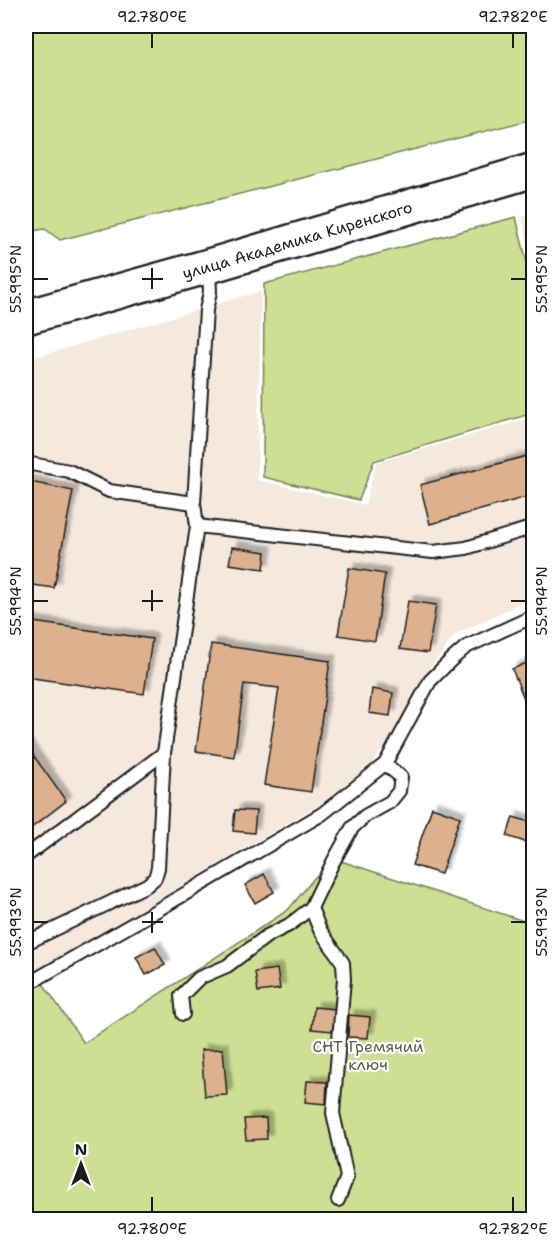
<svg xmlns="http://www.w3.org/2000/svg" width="559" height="1245" font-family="'Shantell Sans',sans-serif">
<defs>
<filter id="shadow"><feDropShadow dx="5.5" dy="-5.5" stdDeviation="1.5" flood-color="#0004"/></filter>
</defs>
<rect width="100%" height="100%" fill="#fff"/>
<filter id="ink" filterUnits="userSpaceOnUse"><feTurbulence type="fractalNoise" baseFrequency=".0167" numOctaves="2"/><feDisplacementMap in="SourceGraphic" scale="12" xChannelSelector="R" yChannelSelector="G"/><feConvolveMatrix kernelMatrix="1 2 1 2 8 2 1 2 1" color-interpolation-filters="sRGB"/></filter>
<g filter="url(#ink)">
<g fill="#f5e8dd">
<path d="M 533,214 L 534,214 L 533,267 L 522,217 Z"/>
<path d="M 261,291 L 257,480 L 365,505 L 376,463 L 533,417 L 533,597 L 456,634 L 426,673 L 387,744 L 371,764 L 320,804 L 26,978 L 26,360 Z"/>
</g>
<g fill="#cedf93" stroke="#757e58" stroke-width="1.5">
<path d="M 26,26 L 533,26 L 533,119 L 60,240 L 45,229 L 26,232 Z"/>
<path d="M 516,217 L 533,288 L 533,413 L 374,461 L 359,500 L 263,477 L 264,284 Z"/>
<path d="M 341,861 L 530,923 L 533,914 L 533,1219 L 26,1220 L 26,993 L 42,982 L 84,1043 L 288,910 L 315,877 Z"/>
</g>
<g fill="#ddb18e" stroke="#1c1c1c" stroke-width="1.5" filter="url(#shadow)">
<path d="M 534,454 L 534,495 L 430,524 L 420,485 Z"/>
<path d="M 26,481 L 73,491 L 54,588 L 26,584 Z"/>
<path d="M 232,547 L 266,552 L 264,569 L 229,564 Z"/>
<path d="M 349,568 L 385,574 L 375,641 L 338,635 Z"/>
<path d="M 408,601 L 436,605 L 428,653 L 400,649 Z"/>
<path d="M 26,621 L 152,639 L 144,694 L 26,677 Z"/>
<path d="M 211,644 L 330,661 L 311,792 L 264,785 L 279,688 L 244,684 L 234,757 L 196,751 Z"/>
<path d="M 534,660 L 534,723 L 512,669 Z"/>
<path d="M 372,689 L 393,693 L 390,716 L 369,713 Z"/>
<path d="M 26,745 L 66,801 L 26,832 Z"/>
<path d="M 432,807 L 460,817 L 441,874 L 412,865 Z"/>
<path d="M 235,810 L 256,811 L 254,833 L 233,831 Z"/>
<path d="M 513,817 L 534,823 L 528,843 L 507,836 Z"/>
<path d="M 264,874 L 274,892 L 255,903 L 245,885 Z"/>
<path d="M 155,947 L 165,965 L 146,975 L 136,957 Z"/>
<path d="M 277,969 L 280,989 L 258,992 L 255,972 Z"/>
<path d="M 314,1007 L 335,1009 L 333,1031 L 312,1029 Z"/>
<path d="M 349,1015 L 370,1017 L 368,1038 L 348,1037 Z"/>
<path d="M 223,1049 L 227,1095 L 205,1096 L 201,1050 Z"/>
<path d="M 307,1081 L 327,1082 L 326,1104 L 305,1102 Z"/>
<path d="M 266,1118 L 267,1139 L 246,1140 L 244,1119 Z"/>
</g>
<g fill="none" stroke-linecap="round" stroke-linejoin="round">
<defs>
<g id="service">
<path d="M 26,463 L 69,471 L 109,491 L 194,503 L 197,526 L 164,753 L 26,856"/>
<path d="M 194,503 L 206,310 L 210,292 L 209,269"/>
<path d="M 197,526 L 433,552 L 466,548 L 534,527"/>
<path d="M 311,908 L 320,930 L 343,963 L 344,979 L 333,1113 L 347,1177 L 338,1200"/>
<path d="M 26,943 L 147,885 L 155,878 L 158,868 L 164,753"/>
<path d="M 26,985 L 159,909 L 322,814 L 385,764 L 430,681 L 450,661 L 466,647 L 534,616"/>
<path d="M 183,1014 L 181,996 L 199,978 L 227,966 L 267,936 L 289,925 L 311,908 L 333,862 L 352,828 L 365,816 L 390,802 L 399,791 L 401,777 L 385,764"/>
</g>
<g id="secondary">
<path id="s1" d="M 26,317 L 209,266 L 534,170"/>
</g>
</defs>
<use href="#service" stroke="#1c1c1c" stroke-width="16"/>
<use href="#secondary" stroke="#1c1c1c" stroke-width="38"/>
<use href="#service" stroke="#fff" stroke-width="12"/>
<use href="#secondary" stroke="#fff" stroke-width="33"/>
</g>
</g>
<path fill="none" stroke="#1c1c1c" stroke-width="2" d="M 152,33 L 152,48M 513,33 L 513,48M 152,268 L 152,289M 33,279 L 48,279M 142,279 L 163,279M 511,279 L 526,279M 152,590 L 152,611M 33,601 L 48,601M 142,601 L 163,601M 511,601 L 526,601M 152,912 L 152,933M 33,922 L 48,922M 142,922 L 163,922M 511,922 L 526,922M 152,1197 L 152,1212M 513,1197 L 513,1212"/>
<g text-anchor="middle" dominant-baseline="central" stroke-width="4.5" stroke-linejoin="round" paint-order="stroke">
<g font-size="16" fill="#1c1c1c" stroke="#fff">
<text stroke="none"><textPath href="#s1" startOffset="282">улица Академика Киренского</textPath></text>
</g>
<g font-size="16" fill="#5a6046" stroke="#fff">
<text x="368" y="1046">СНТ Гремячий<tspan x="368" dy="18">ключ</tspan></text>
</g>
</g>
<rect width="559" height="1245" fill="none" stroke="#fff" stroke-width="66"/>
<g transform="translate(81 1164)" stroke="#ffffff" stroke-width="4.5" paint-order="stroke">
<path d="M0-4.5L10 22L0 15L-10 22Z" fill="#1c1c1c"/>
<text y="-9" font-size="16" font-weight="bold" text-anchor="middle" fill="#1c1c1c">N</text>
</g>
<rect x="33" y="33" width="493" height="1179" fill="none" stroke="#1c1c1c" stroke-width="2"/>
<g font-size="15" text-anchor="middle" fill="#1c1c1c">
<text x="152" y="22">92.780°E</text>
<text x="513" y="22">92.782°E</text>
<text transform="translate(16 279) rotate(-90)" y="5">55.995°N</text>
<text transform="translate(542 279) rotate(-90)" y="5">55.995°N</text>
<text transform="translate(16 601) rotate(-90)" y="5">55.994°N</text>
<text transform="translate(542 601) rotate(-90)" y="5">55.994°N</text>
<text transform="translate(16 922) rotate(-90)" y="5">55.993°N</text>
<text transform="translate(542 922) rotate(-90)" y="5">55.993°N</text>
<text x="152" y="1234">92.780°E</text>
<text x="513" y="1234">92.782°E</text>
</g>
</svg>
